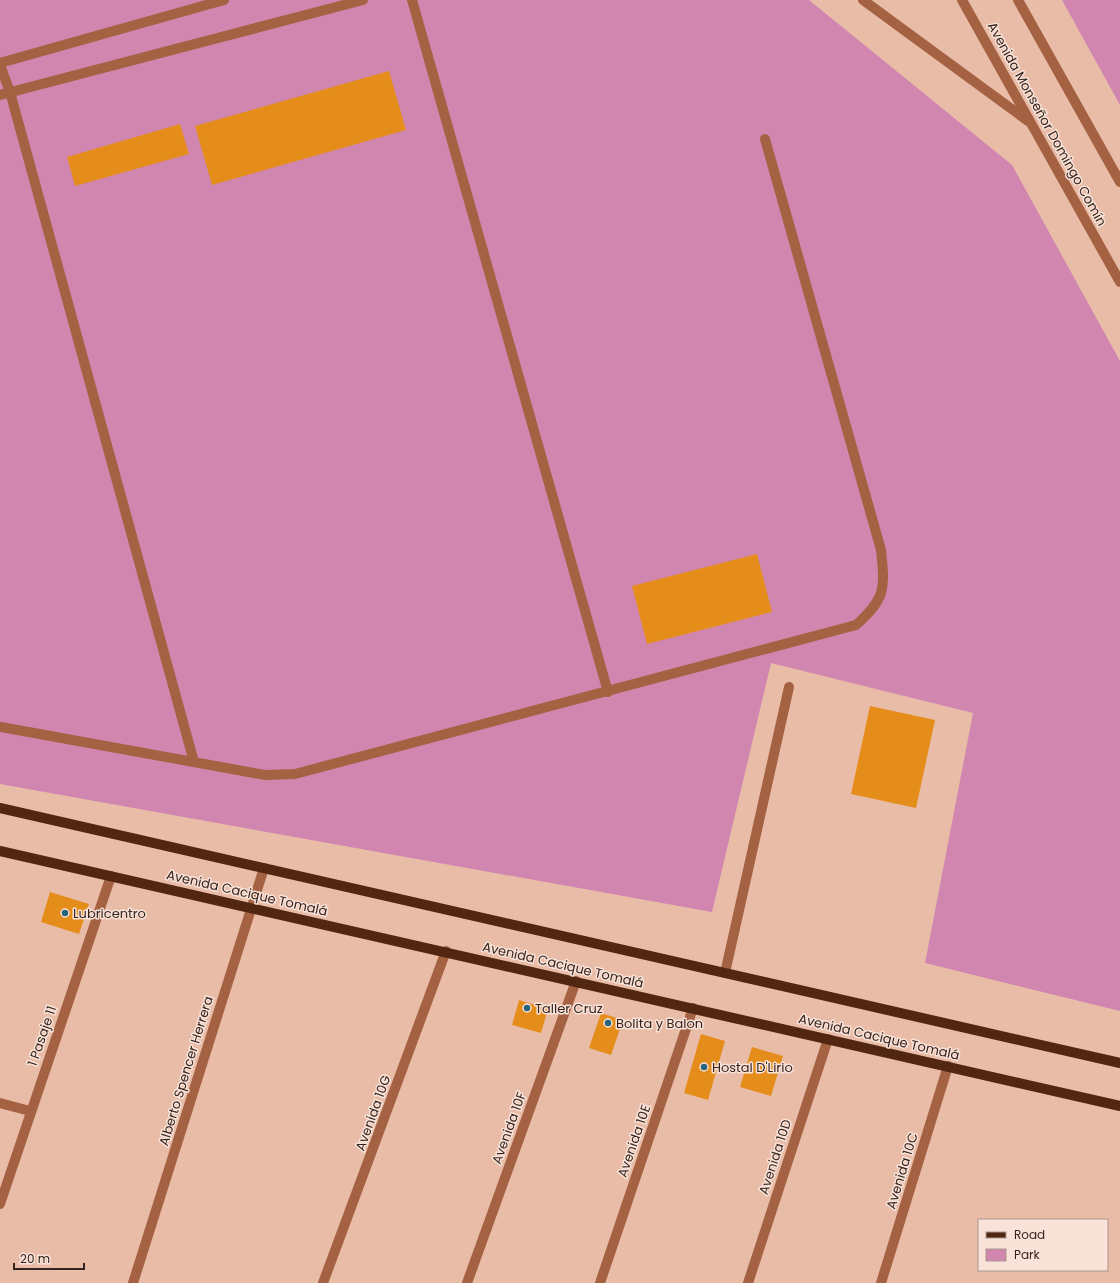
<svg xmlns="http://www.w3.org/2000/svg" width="1120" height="1283" font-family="Poppins,sans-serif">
<rect width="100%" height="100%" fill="#e9bca8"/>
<g fill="#d186b0">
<path d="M 0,0 L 809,0 L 1012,165 L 1120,361 L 1120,1011 L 925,963 L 973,713 L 771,663 L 712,912 L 0,784 Z"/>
<path d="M 1062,0 L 1120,0 L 1120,105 Z"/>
</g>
<g fill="#e48d1b">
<path d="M 389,71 L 406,130 L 212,185 L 195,126 Z"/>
<path d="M 180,124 L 189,154 L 75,186 L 67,157 Z"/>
<path d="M 757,554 L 772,612 L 647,644 L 632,586 Z"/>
<path d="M 870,706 L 935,720 L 916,808 L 851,794 Z"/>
<path d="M 50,892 L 89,904 L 79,934 L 41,922 Z"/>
<path d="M 519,1000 L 548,1009 L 541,1033 L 512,1025 Z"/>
<path d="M 601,1013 L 623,1020 L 611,1055 L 589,1048 Z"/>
<path d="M 701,1034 L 725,1041 L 708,1100 L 684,1093 Z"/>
<path d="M 752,1047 L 783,1056 L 771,1096 L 740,1087 Z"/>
</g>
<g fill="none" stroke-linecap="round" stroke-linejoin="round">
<g stroke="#a46243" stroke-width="10">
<path d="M 412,0 L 608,692"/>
<path d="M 863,0 L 1028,121"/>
<path d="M 962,0 L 1120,282"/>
<path d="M 1018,0 L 1120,182"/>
<path d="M 0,63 L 224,0"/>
<path d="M 0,65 L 10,92 L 194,762"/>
<path d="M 0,95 L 363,0"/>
<path d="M 1,727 L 265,775 L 295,774 L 856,625 C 886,598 885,589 881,550 L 765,139"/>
<path d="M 725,973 L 789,687"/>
<path d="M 0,1103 L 30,1111"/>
<path d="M 0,1204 L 111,876"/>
<path d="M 133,1283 L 264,868"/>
<path d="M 323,1283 L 446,951"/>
<path d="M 467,1283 L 576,981"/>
<path d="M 600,1283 L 693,1008"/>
<path d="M 748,1283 L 828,1039"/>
<path d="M 881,1283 L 948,1066"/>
</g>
<g stroke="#522711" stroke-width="10">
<path d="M 0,808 L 1120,1063"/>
<path d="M 0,851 L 1120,1106"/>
</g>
</g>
<g fill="#28657c" stroke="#f9e2d8" stroke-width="1.5">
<circle cx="65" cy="913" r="4"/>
<circle cx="527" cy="1008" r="4"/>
<circle cx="608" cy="1023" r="4"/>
<circle cx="704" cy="1067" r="4"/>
</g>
<g text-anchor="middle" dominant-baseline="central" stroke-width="3" stroke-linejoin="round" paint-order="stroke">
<g font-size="13" fill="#35241d" stroke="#f9e2d8">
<text transform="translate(1047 124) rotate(61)">Avenida Monseñor Domingo Comín</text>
<text transform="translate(247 893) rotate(13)">Avenida Cacique Tomalá</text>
<text transform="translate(563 965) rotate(13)">Avenida Cacique Tomalá</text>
<text transform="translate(42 1036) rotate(-71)">1 Pasaje 11</text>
<text transform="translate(879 1037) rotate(13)">Avenida Cacique Tomalá</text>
<text transform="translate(186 1071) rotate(-73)">Alberto Spencer Herrera</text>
<text transform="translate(373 1113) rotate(-70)">Avenida 10G</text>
<text transform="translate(509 1128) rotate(-70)">Avenida 10F</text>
<text transform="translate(634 1141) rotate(-71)">Avenida 10E</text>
<text transform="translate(775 1157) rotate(-72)">Avenida 10D</text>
<text transform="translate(902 1171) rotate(-73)">Avenida 10C</text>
</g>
<g font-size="13" fill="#35241d" stroke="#f9e2d8" text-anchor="start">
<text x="73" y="913">Lubricentro</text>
<text x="535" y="1008">Taller Cruz</text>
<text x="616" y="1023">Bolita y Balon</text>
<text x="712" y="1067">Hostal D'Lirio</text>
</g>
</g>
<rect x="978" y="1219" width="130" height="52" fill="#f9e2d8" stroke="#ab968d"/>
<rect x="986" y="1232" width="20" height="6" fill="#522711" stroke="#ab968d"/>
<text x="1014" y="1239" font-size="12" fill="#35241d">Road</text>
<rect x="986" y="1249" width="20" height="12" fill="#d186b0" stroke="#ab968d"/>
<text x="1014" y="1259" font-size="12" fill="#35241d">Park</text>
<path d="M14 1263v6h70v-6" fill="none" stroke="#35241d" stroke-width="2"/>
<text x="20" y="1263" font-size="12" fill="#35241d" stroke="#f9e2d8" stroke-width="3" paint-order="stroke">20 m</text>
</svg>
